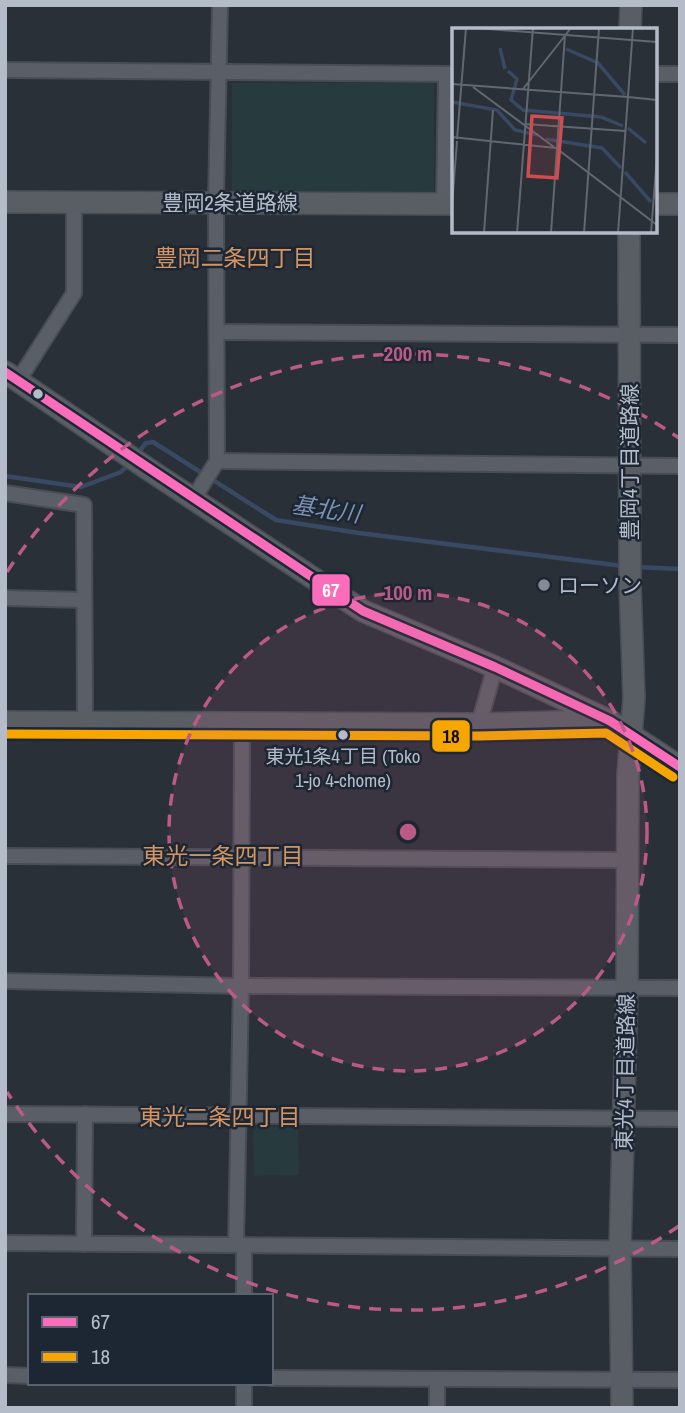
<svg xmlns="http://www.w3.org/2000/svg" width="685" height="1413" font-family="'Archivo Narrow','Noto Sans JP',sans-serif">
<rect width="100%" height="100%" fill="#2a3038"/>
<g fill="#273a3e">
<rect x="232" y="83" width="202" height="111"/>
<path d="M 259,1126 L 298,1127 L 299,1175 L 254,1176 L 253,1132 Z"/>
</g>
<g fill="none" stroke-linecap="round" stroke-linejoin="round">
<g stroke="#384963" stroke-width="4.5">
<path d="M 138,453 L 146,443 L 153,442 L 276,520 L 359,533 L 623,566"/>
<path d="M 5,476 L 81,487 L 121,472 L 130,463"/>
<path d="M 635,567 L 680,569"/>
</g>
<defs>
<g id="street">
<path d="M 5,70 L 454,74"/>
<path d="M 655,74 L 680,74"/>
<path d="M 444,204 L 446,74"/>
<path d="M 217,332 L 680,335"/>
<path d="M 18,381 L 74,293 L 74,201"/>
<path d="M 217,461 L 680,466"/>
<path d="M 5,493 L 84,505 L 85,722"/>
<path d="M 194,498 L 217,461 L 216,201 L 220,5"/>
<path d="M 5,598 L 84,600"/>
<path d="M 479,724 L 495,667"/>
<path d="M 5,856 L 629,860"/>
<path d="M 5,981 L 241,986 L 680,988"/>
<path d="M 5,1114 L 680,1119"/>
<path d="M 5,1243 L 680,1249"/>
<path d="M 84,1244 L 85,1114"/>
<path d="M 236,1245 L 241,986 L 242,723"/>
<path d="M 244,1245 L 244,1296"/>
<path d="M 5,1375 L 30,1376"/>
<path d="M 271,1378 L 680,1380"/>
<path d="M 437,1380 L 437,1408"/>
<path d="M 244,1408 L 244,1383"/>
</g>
<g id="secondary">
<path d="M 630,30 L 631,5"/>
<path d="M 5,202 L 454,204"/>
<path d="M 655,204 L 680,204"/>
<path d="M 5,372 L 148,469 L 363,611 L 495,667 L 610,721 L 680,767"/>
<path d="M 5,722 L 479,724 L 604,721"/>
<path d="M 622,1408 L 620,1249 L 627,988 L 628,775 L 634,698 L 630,584 L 629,231"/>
</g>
</defs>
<use href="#street" stroke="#484c53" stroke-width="18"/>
<use href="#secondary" stroke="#484c53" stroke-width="24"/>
<use href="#street" stroke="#5a5e66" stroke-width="14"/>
<use href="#secondary" stroke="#595d64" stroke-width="21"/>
<defs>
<path id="bus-1" d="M 5,372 L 363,611 L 495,667 L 610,721 L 680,767"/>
<path id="bus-2" d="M 5,734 L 479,736 L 606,733 L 673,777"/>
</defs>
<use href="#bus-1" stroke="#1d2633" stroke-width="14"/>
<use href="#bus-2" stroke="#1d2633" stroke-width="14"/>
<use href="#bus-1" stroke="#fb6dba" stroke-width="9"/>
<use href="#bus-2" stroke="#f7a600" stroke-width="9"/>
</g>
<circle cx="408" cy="832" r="239" fill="#bc5a87" fill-opacity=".12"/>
<g fill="none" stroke="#bc5a87" stroke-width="3.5" stroke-dasharray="12 9">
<circle cx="408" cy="832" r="239"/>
<path d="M679 1226A478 478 0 0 1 7 1092M7 572A478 478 0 0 1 679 438"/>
</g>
<g fill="#b4bcc9" stroke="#1d2633" stroke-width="2.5">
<circle cx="38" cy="394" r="6"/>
<circle cx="343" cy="735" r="6"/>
</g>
<circle fill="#848b96" stroke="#1d2633" stroke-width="2.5" cx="544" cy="585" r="7"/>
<g text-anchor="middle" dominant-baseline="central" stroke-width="5" stroke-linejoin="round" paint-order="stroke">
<g font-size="19" fill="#b4bcc9" stroke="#1d2633">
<text x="343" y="756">東光1条4丁目 (Toko<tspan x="343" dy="24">1-jo 4-chome)</tspan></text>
</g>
<g font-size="21" fill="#b4bcc9" stroke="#1d2633">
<text x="230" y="202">豊岡2条道路線</text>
<text transform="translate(629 462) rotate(-90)">豊岡4丁目道路線</text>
<text transform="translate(625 1072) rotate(-89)">東光4丁目道路線</text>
</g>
<g font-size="21" fill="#b4bcc9" stroke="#1d2633" text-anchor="start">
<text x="558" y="585">ローソン</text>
</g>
<g font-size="23" fill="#d59563" stroke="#1d2633">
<text x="235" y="257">豊岡二条四丁目</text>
<text x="223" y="855">東光一条四丁目</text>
<text x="220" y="1116">東光二条四丁目</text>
</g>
<g font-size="23" font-style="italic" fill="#7c92b1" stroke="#1d2633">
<text transform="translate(326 509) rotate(8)">基北川</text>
</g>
</g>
<g transform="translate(452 28)">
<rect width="205" height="205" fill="#2a3038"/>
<path fill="none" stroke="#384963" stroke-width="3.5" d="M 48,20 L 53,41M 114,21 L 146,35 L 173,67M 56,43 L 65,51 L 59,72 L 71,82 L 149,89 L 171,98M 0,74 L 45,82 L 63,102 L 86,107M 176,100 L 194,115M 94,111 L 150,120 L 169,140M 173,144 L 199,174"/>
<path fill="none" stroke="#616872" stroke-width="2" d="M 24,0 L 205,14M 0,56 L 176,69M 21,59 L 102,119M 71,61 L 119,0M 176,69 L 205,72M 73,96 L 173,103M 0,109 L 104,120 L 205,197M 5,111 L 14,0M 0,178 L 5,113M 32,205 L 41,82M 65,205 L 81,0M 99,205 L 113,7M 132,205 L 147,0M 166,205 L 181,0M 199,205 L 205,128"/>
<path fill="#ce4d50" fill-opacity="0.15" stroke="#ce4d50" stroke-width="3.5" d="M 80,88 L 110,90 L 105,150 L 76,148 Z"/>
<rect width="205" height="205" fill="none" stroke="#b4bcc9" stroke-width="3.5"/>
</g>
<circle cx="408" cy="832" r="10" fill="#bc5a87" stroke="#1d2633" stroke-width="3.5"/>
<g font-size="21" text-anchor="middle" font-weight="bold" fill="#bc5a87" stroke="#1d2633" stroke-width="5" stroke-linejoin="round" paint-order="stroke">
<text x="408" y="361">200 m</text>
<text x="408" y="600">100 m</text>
</g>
<g stroke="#1d2633" stroke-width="2.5">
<rect x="311" y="573" width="40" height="34" rx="7" fill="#fb6dba"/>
<rect x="431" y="719" width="40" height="34" rx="7" fill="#f7a600"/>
</g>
<g font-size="19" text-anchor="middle" font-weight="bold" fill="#fff">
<text x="331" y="597">67</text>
</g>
<g font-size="19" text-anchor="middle" font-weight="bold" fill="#111">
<text x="451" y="743">18</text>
</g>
<rect width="685" height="1413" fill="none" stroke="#b4bcc9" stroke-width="14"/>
<rect x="28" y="1294" width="245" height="91" fill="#1d2633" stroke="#59626f" stroke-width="2"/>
<rect x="42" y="1317" width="35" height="10" fill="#fb6dba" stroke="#59626f" stroke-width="2"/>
<text x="91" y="1329" font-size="21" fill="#b4bcc9">67</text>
<rect x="42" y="1352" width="35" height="10" fill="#f7a600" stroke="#59626f" stroke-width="2"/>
<text x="91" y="1364" font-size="21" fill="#b4bcc9">18</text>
</svg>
